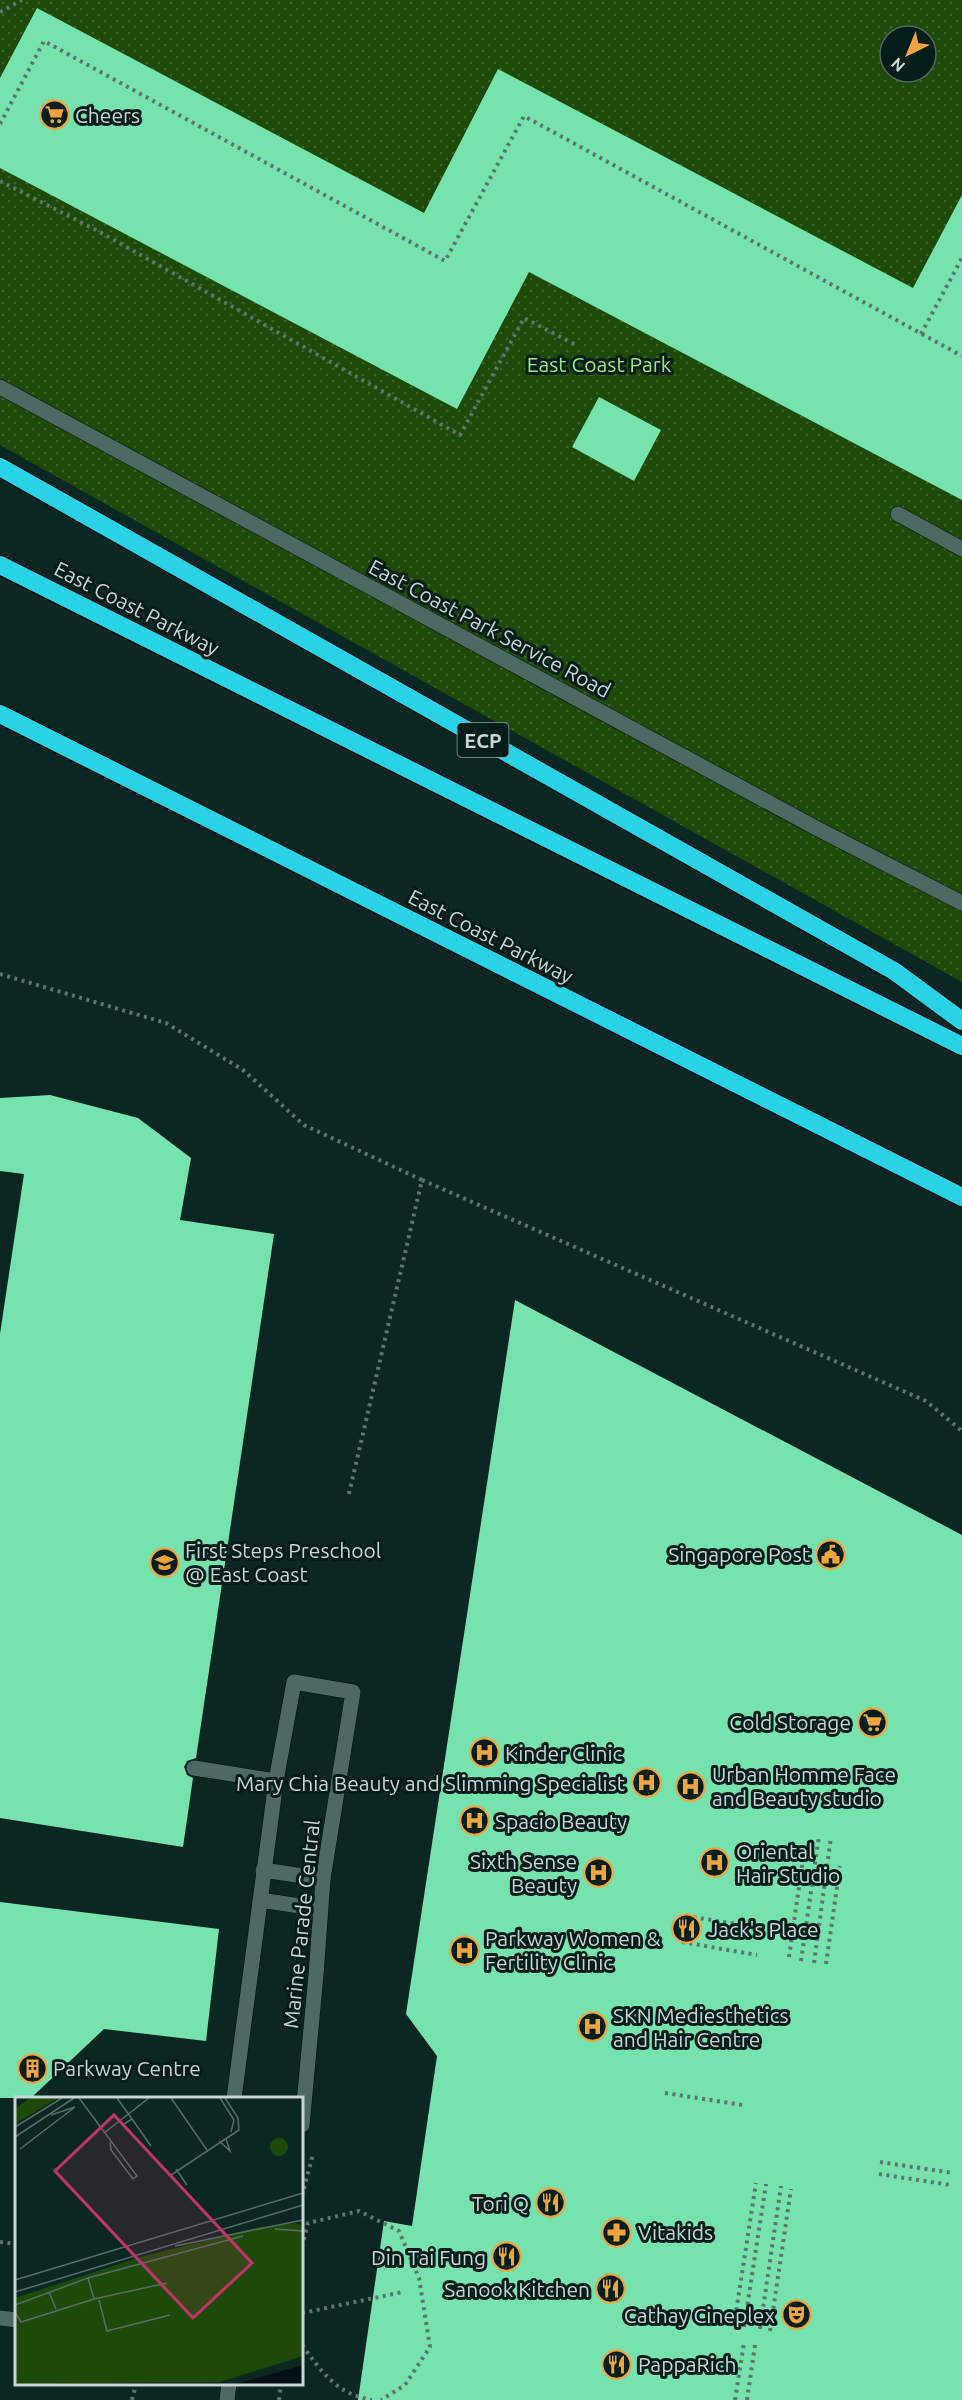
<svg xmlns="http://www.w3.org/2000/svg" width="962" height="2400" font-family="Ubuntu,sans-serif">
<defs>
<pattern id="park-dots" width="8" height="8" patternUnits="userSpaceOnUse" patternTransform="scale(1.5)"><rect width="8" height="8" fill="#1d4a08"/><path d="M2 2h.1M6 6h.1" fill="none" stroke="#3c632b" stroke-width="1.8" stroke-linecap="round"/></pattern>
</defs>
<rect width="100%" height="100%" fill="#0a2723"/>
<path fill="url(#park-dots)" fill-rule="evenodd" d="M 0,0 L 962,0 L 962,982 L 0,445 ZM 890,36 L 926,36 L 926,72 L 890,72 Z"/>
<g fill="#76e2ae">
<path d="M 37,8 L 424,213 L 498,69 L 913,288 L 962,195 L 962,500 L 529,272 L 457,409 L 0,168 L 0,78 Z"/>
<path d="M 599,397 L 661,430 L 634,481 L 572,447 Z"/>
<path d="M 50,1095 L 138,1118 L 191,1158 L 180,1220 L 274,1234 L 196,1758 L 187,1761 L 184,1767 L 187,1775 L 193,1778 L 183,1847 L 0,1818 L 0,1334 L 24,1174 L 0,1171 L 0,1098 Z"/>
<path d="M 515,1300 L 962,1535 L 962,2400 L 358,2400 L 384,2221 L 412,2226 L 437,2056 L 406,2014 Z"/>
<path d="M 0,1902 L 219,1929 L 206,2041 L 104,2029 L 31,2098 L 0,2098 Z"/>
</g>
<g fill="none" stroke-linecap="round" stroke-linejoin="round">
<defs>
<g id="service">
<path d="M 898,514 L 962,549"/>
<path d="M 194,1768 L 276,1781"/>
<path d="M 263,1870 L 323,1879"/>
<path d="M 260,1900 L 320,1909"/>
<path d="M 234,2098 L 276,1781 L 294,1682 L 353,1692 L 323,1879 L 316,1975 L 302,2125"/>
<path d="M 227,2400 L 229,2384"/>
</g>
<path id="pedestrian" d="M 0,2318 L 16,2320"/>
<path id="minor" d="M 0,387 L 816,828 L 962,903"/>
<g id="motorway">
<path d="M 0,467 L 894,971 L 962,1021"/>
<path d="M 0,565 L 962,1046"/>
<path d="M 0,714 L 962,1197"/>
</g>
</defs>
<use href="#service" stroke="#000f0c" stroke-width="16"/>
<use href="#pedestrian" stroke="#000f0c" stroke-width="16"/>
<use href="#minor" stroke="#000f0c" stroke-width="16"/>
<use href="#motorway" stroke="#000f0c" stroke-width="20"/>
<g stroke="#5d7470" stroke-width="4" stroke-dasharray="3 4.5" stroke-linecap="butt">
<path d="M 0,12 L 22,0"/>
<path d="M 0,124 L 44,41 L 445,261 L 524,116 L 962,356"/>
<path d="M 0,181 L 98,231 L 460,435 L 524,318 L 576,345"/>
<path d="M 921,334 L 962,258"/>
<path d="M 0,974 L 166,1023 L 243,1070 L 304,1125 L 422,1180 L 348,1498"/>
<path d="M 422,1180 L 926,1401 L 962,1431"/>
<path d="M 686,1916 L 761,1928"/>
<path d="M 682,1942 L 757,1955"/>
<path d="M 789,1957 L 803,1859"/>
<path d="M 801,1961 L 819,1836"/>
<path d="M 814,1963 L 831,1837"/>
<path d="M 826,1964 L 840,1866"/>
<path d="M 665,2093 L 743,2105"/>
<path d="M 880,2162 L 953,2173"/>
<path d="M 879,2174 L 951,2185"/>
<path d="M 302,2196 L 313,2154"/>
<path d="M 0,2242 L 16,2244"/>
<path d="M 302,2247 L 308,2223 L 359,2211 L 399,2231 L 419,2278 L 430,2347 L 405,2385 L 381,2400"/>
<path d="M 302,2313 L 403,2292"/>
<path d="M 734,2325 L 756,2183"/>
<path d="M 744,2327 L 766,2184"/>
<path d="M 760,2329 L 781,2186"/>
<path d="M 770,2331 L 791,2189"/>
<path d="M 302,2345 C 322,2372 336,2394 372,2400"/>
<path d="M 132,2400 L 136,2384"/>
<path d="M 279,2400 L 281,2384"/>
<path d="M 735,2400 L 744,2343"/>
<path d="M 747,2400 L 755,2345"/>
</g>
<use href="#service" stroke="#4c6964" stroke-width="15"/>
<use href="#pedestrian" stroke="#4c6964" stroke-width="15"/>
<use href="#minor" stroke="#4c6964" stroke-width="15"/>
<use href="#motorway" stroke="#29d3e5" stroke-width="18"/>
</g>
<defs>
<symbol id="supermarket-ring" viewBox="-11 -11 22 22"><circle r="9.5" fill="#021d1a" stroke="#f1a540" stroke-width="1.5"/><path d="M-6-5.5h2.5l.6 2H6L4.5 2H-2.5L-4.4-4H-6ZM-1.5 3.2a1.3 1.3 0 1 0 .1 0ZM3 3.2a1.3 1.3 0 1 0 .1 0Z" fill="#f1a540"/></symbol>
<symbol id="civic-ring" viewBox="-11 -11 22 22"><circle r="9.5" fill="#021d1a" stroke="#f1a540" stroke-width="1.5"/><path d="M-.6-6.5H3V-4.5H.6V-3L4-1V1h2V6H-6V1h2V-1L-.6-3ZM-1.2 2.5V6h2.4V2.5Z" fill="#f1a540"/></symbol>
<symbol id="school-ring" viewBox="-11 -11 22 22"><circle r="9.5" fill="#021d1a" stroke="#f1a540" stroke-width="1.5"/><path d="M0-5L7-2L0 1L-7-2ZM-4 1L0 2.5L4 1V4Q0 6-4 4Z" fill="#f1a540"/></symbol>
<symbol id="hospital-ring" viewBox="-11 -11 22 22"><circle r="9.5" fill="#021d1a" stroke="#f1a540" stroke-width="1.5"/><path d="M-5-5h3v3.5h4V-5h3V5h-3V1.5h-4V5h-3Z" fill="#f1a540"/></symbol>
<symbol id="restaurant-ring" viewBox="-11 -11 22 22"><circle r="9.5" fill="#021d1a" stroke="#f1a540" stroke-width="1.5"/><path d="M-5-6h1v4h1v-4h1v4h1v-4h1v5L-1.5 .5V6h-2V.5L-5-1ZM5-6V6H3V1.5H1.5Q1.5-4 5-6Z" fill="#f1a540"/></symbol>
<symbol id="building-ring" viewBox="-11 -11 22 22"><circle r="9.5" fill="#021d1a" stroke="#f1a540" stroke-width="1.5"/><path d="M-4-6H4V6H1V3H-1V6H-4ZM-2.5-4.3h1.7v1.8h-1.7ZM.8-4.3h1.7v1.8H.8ZM-2.5-1h1.7V.8h-1.7ZM.8-1h1.7V.8H.8Z" fill="#f1a540"/></symbol>
<symbol id="pharmacy-ring" viewBox="-11 -11 22 22"><circle r="9.5" fill="#021d1a" stroke="#f1a540" stroke-width="1.5"/><path d="M-2-6h4v4h4v4h-4v4h-4v-4h-4v-4h4Z" fill="#f1a540"/></symbol>
<symbol id="theatre-ring" viewBox="-11 -11 22 22"><circle r="9.5" fill="#021d1a" stroke="#f1a540" stroke-width="1.5"/><path d="M-5-5.5Q0-4 5-5.5V0Q5 5 0 6Q-5 5-5 0ZM-3.3-2.5H-1v1.5H-3.3ZM1-2.5H3.3v1.5H1ZM-2.8 1Q0 5.5 2.8 1Z" fill="#f1a540"/></symbol>
</defs>
<g fill-rule="evenodd">
<use href="#supermarket-ring" x="38" y="98" width="33" height="33"/>
<use href="#civic-ring" x="814" y="1538" width="33" height="33"/>
<use href="#school-ring" x="148" y="1546" width="33" height="33"/>
<use href="#supermarket-ring" x="856" y="1706" width="33" height="33"/>
<use href="#hospital-ring" x="468" y="1736" width="33" height="33"/>
<use href="#hospital-ring" x="630" y="1766" width="33" height="33"/>
<use href="#hospital-ring" x="674" y="1770" width="33" height="33"/>
<use href="#hospital-ring" x="458" y="1804" width="33" height="33"/>
<use href="#hospital-ring" x="698" y="1846" width="33" height="33"/>
<use href="#hospital-ring" x="582" y="1856" width="33" height="33"/>
<use href="#restaurant-ring" x="670" y="1912" width="33" height="33"/>
<use href="#hospital-ring" x="448" y="1934" width="33" height="33"/>
<use href="#hospital-ring" x="576" y="2010" width="33" height="33"/>
<use href="#building-ring" x="16" y="2052" width="33" height="33"/>
<use href="#restaurant-ring" x="534" y="2186" width="33" height="33"/>
<use href="#pharmacy-ring" x="600" y="2216" width="33" height="33"/>
<use href="#restaurant-ring" x="490" y="2240" width="33" height="33"/>
<use href="#restaurant-ring" x="594" y="2272" width="33" height="33"/>
<use href="#theatre-ring" x="780" y="2298" width="33" height="33"/>
<use href="#restaurant-ring" x="600" y="2348" width="33" height="33"/>
</g>
<g text-anchor="middle" dominant-baseline="central" stroke-width="6" stroke-linejoin="round" paint-order="stroke">
<rect fill="#021d1a" stroke="#8c9e9c" stroke-width="1.5" x="457.5" y="723" width="51" height="34" rx="4.5"/>
<g font-size="20" font-weight="bold" fill="#c7d6d3">
<text x="483" y="740">ECP</text>
</g>
<g font-size="21" fill="#c7d6d3" stroke="#021d1a" text-anchor="start">
<text x="75" y="115">Cheers</text>
<text x="185" y="1550">First Steps Preschool<tspan x="185" dy="24">@ East Coast</tspan></text>
<text x="810" y="1554" text-anchor="end">Singapore Post</text>
<text x="851" y="1722" text-anchor="end">Cold Storage</text>
<text x="505" y="1753">Kinder Clinic</text>
<text x="712" y="1774">Urban Homme Face<tspan x="712" dy="24">and Beauty studio</tspan></text>
<text x="625" y="1783" text-anchor="end">Mary Chia Beauty and Slimming Specialist</text>
<text x="495" y="1821">Spacio Beauty</text>
<text x="736" y="1851">Oriental<tspan x="736" dy="24">Hair Studio</tspan></text>
<text x="577" y="1861" text-anchor="end">Sixth Sense<tspan x="577" dy="24">Beauty</tspan></text>
<text x="708" y="1929">Jack's Place</text>
<text x="485" y="1938">Parkway Women &amp;<tspan x="485" dy="24">Fertility Clinic</tspan></text>
<text x="613" y="2015">SKN Mediesthetics<tspan x="613" dy="24">and Hair Centre</tspan></text>
<text x="53" y="2068">Parkway Centre</text>
<text x="529" y="2203" text-anchor="end">Tori Q</text>
<text x="638" y="2232">Vitakids</text>
<text x="486" y="2257" text-anchor="end">Din Tai Fung</text>
<text x="590" y="2289" text-anchor="end">Sanook Kitchen</text>
<text x="775" y="2315" text-anchor="end">Cathay Cineplex</text>
<text x="638" y="2364">PappaRich</text>
</g>
<g font-size="21" fill="#9ce981" stroke="#021d1a">
<text x="599" y="364">East Coast Park</text>
</g>
<g font-size="21" fill="#c7d6d3" stroke="#021d1a">
<text transform="translate(137 608) rotate(27)">East Coast Parkway</text>
<text transform="translate(490 628) rotate(28)">East Coast Park Service Road</text>
<text transform="translate(491 936) rotate(27)">East Coast Parkway</text>
<text transform="translate(301 1924) rotate(-84)">Marine Parade Central</text>
</g>
</g>
<g transform="translate(15 2097)">
<rect width="288" height="288" fill="#0a2723"/>
<path d="M 15,1 L 43,1 L 0,27 L 0,12 Z" fill="#1d4a08"/>
<path d="M255 50a9 9 0 1 1 18 0a9 9 0 1 1-18 0ZM 281,126 L 288,129 L 288,259 L 205,285 L 0,287 L 0,201 L 122,161 L 244,130 Z" fill="#1d4a08"/>
<path d="M 288,268 L 288,287 L 221,287 Z" fill="#020f15"/>
<path fill="none" stroke="#566d69" stroke-width="1.5" d="M 64,1 L 122,79 L 118,82 L 96,53 L 95,45M 102,1 L 117,22 L 109,27M 156,1 L 192,53M 205,1 L 219,23 L 216,35M 117,22 L 136,49M 0,30 L 47,1M 89,36 L 134,1M 0,40 L 59,1M 204,44 L 215,54 L 211,42M 5,52 L 60,10 L 36,18M 161,72 L 172,88M 156,78 L 224,33 L 223,21 L 210,1M 260,132 L 288,134M 160,149 L 288,123M 73,181 L 79,202M 0,183 L 288,96M 0,195 L 288,108M 34,195 L 41,212M 84,203 L 92,234 L 155,218M 0,208 L 73,181 L 228,139M 0,215 L 6,225 L 79,202 L 152,186"/>
<path fill="#c3346d" fill-opacity="0.15" stroke="#c3346d" stroke-width="3" d="M 99,18 L 237,166 L 178,221 L 40,74 Z"/>
<rect width="288" height="288" fill="none" stroke="#c7d6d3" stroke-width="3"/>
</g>
<g transform="translate(908 54) rotate(223)"><circle r="28" fill="#021d1a" stroke="#516764" stroke-width="1.5"/>
<path d="M0-4.5L10 22L0 15L-10 22Z" fill="#f1a540"/>
<text y="-9" font-size="16" font-weight="bold" text-anchor="middle" fill="#c7d6d3">N</text>
</g>
</svg>
